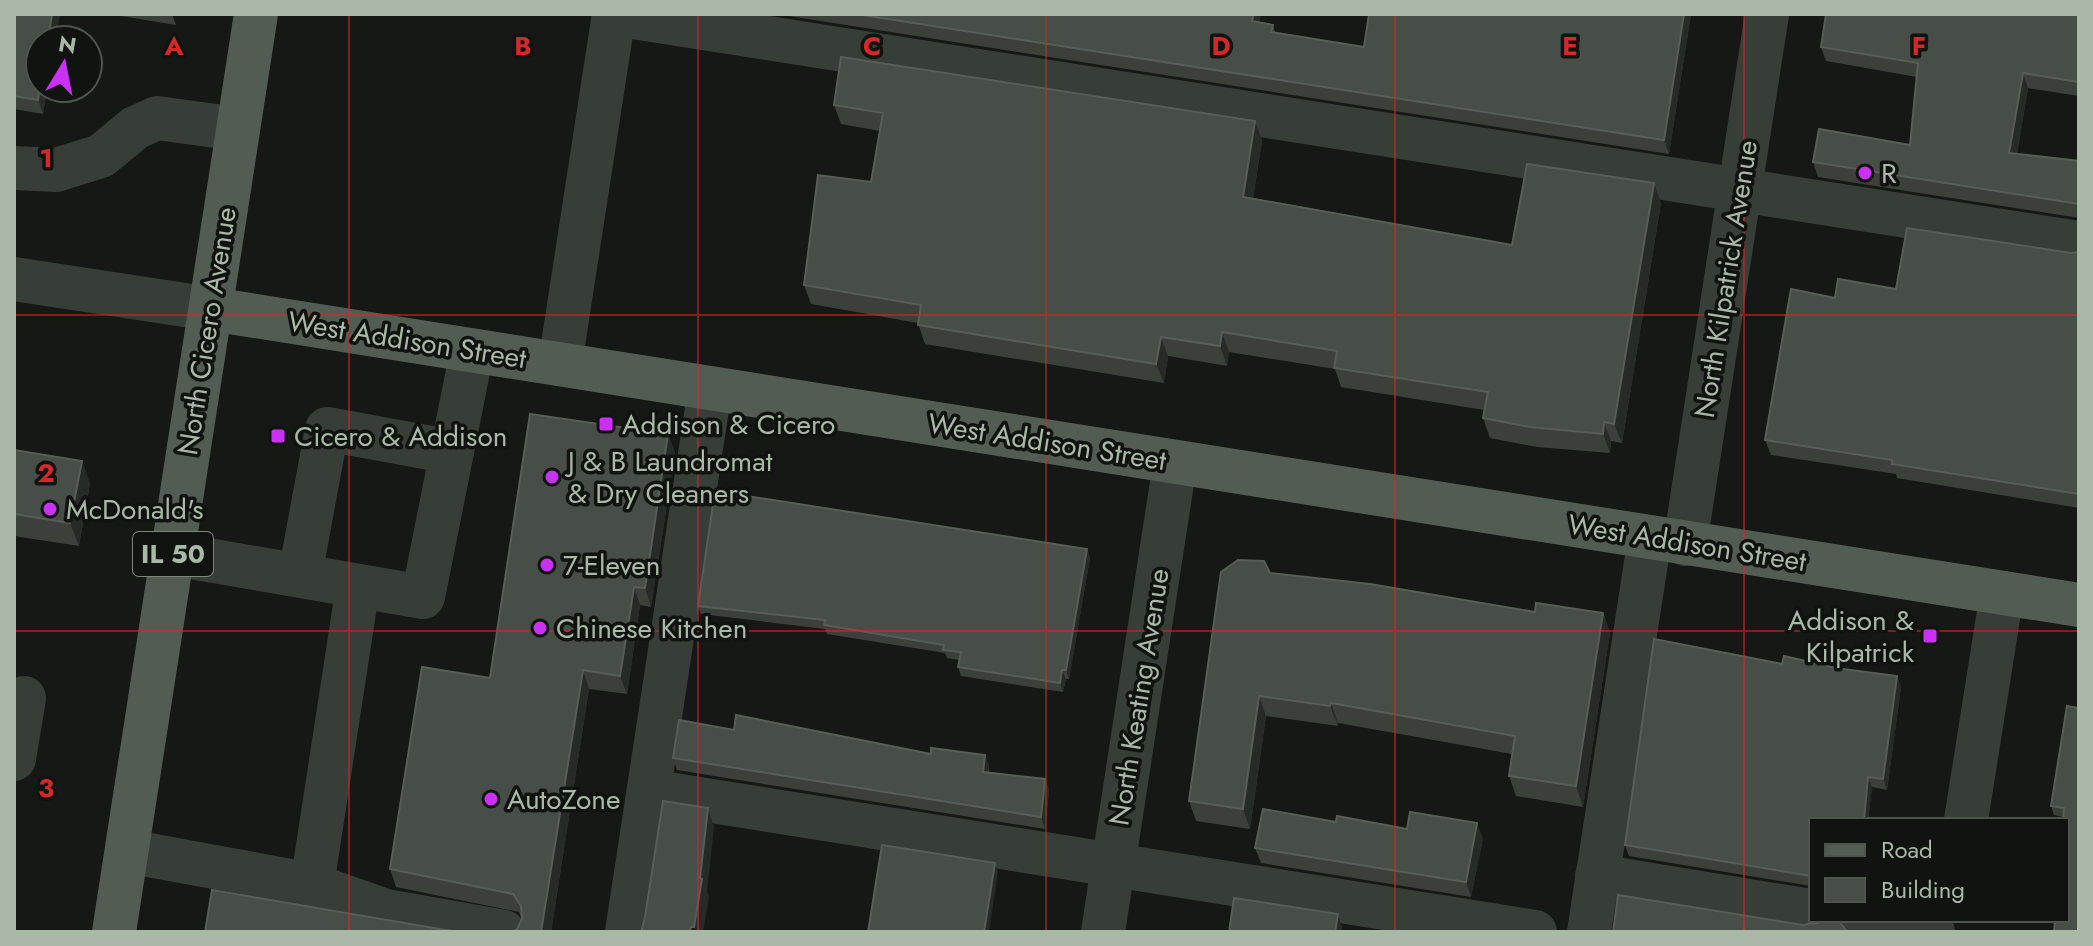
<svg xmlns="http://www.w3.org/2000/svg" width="2093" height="946" font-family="Jost,sans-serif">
<rect width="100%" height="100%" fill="#161816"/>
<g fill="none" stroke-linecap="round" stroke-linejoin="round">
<g stroke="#373d37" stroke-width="44">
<path d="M 614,14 L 2079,243"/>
<path d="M 14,168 L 56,170 L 101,156 L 135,128 L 157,118 L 238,129"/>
<path d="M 14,279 L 211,309"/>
<path d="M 560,364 L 614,14"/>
<path d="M 1685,544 L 1767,14"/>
<path d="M 173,554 L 423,597 L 472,351"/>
<path d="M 300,575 L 327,429 L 452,452"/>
<path d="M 14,759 L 24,698"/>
<path d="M 649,791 L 1535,932"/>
<path d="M 1966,820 L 2002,593"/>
<path d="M 127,851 L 312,885 L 358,586"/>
<path d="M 1597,876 L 1811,911"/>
<path d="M 312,885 L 386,911 L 504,932"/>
<path d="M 1864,920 L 1933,932"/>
<path d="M 627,932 L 710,389"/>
<path d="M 1103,932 L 1175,463"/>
<path d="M 1589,932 L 1650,537"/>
</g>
<g stroke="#535c53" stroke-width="44">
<path d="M 211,309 L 2079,605"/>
<path d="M 114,932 L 256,14"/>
</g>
</g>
<g fill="#3b403b">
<path d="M 14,14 L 60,14 L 55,40 L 40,40 L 40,88 L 47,88 L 43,114 L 14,109 Z"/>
<path d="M 109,14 L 172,14 L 176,25 Z"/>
<path d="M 776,14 L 1261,14 L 1259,22 L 1273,25 L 1275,32 L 1364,47 L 1691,14 L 1669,154 Z"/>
<path d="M 2079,14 L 2079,96 L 2028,88 L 2017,154 L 2079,161 L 2079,218 L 1818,177 L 1813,162 L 1910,145 L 1917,77 L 1826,61 L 1821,47 Z"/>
<path d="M 834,105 L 1255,121 L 1262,141 L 1253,198 L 1512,245 L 1661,203 L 1622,443 L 1611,441 L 1610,453 L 1537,447 L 1490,438 L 1483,418 L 1484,410 L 1341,387 L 1335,369 L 1229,352 L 1227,366 L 1168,356 L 1164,383 L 925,344 L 918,323 L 811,304 L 804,285 L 871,182 L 880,131 L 841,124 Z"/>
<path d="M 2079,252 L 2079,508 L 1897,478 L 1896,474 L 1771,455 L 1765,440 L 1835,298 L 1896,289 Z"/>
<path d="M 668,434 L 675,453 L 651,607 L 640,605 L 627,694 L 589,689 L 551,932 L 513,932 L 517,929 L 522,919 L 519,912 L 396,887 L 390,869 L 490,678 Z"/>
<path d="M 14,450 L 90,483 L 79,546 L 14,536 Z"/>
<path d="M 1087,549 L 1090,558 L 1069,679 L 1066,679 L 1063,692 L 961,676 L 958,667 L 959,660 L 947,658 L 945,653 L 827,634 L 825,629 L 701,614 L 698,606 Z"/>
<path d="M 1270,573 L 1535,612 L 1603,613 L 1610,633 L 1583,807 L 1516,796 L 1509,776 L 1512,754 L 1338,723 L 1338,726 L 1266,716 L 1250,829 L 1196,821 L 1189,801 Z"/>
<path d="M 1782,664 L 1836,668 L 1897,676 L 1901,687 L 1887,790 L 1872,787 L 1868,820 L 1811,820 L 1811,886 L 1629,856 L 1625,845 Z"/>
<path d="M 2079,708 L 2067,920 L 2067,820 L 2063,817 L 2054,815 L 2051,806 Z"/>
<path d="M 734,730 L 931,754 L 985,755 L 989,766 L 989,772 L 1045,779 L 1049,790 L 1045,829 L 677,770 L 673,758 Z"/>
<path d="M 1336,822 L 1483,838 L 1471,897 L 1261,863 L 1255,848 Z"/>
</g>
<g fill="#272b27">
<path d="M 52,14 L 60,14 L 55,40 L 48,40 Z"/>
<path d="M 1254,14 L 1261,14 L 1257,34 L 1252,21 Z"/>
<path d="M 1684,14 L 1691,14 L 1669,154 L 1664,140 Z"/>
<path d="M 2023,73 L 2028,88 L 2015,167 L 2009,153 Z"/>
<path d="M 40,88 L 47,88 L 43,114 L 38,100 Z"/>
<path d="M 1255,121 L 1262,141 L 1250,216 L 1243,197 Z"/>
<path d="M 1654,183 L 1661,203 L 1622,443 L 1614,424 Z"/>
<path d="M 1222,332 L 1229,352 L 1227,366 L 1220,346 Z"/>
<path d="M 1161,337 L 1168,356 L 1164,383 L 1156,364 Z"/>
<path d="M 1604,422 L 1611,441 L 1610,453 L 1603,434 Z"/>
<path d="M 668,434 L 675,453 L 651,607 L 645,588 Z"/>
<path d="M 82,461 L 90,483 L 79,546 L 70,523 Z"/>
<path d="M 1087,549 L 1090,558 L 1069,679 L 1066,670 Z"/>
<path d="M 634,587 L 640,605 L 627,694 L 620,676 Z"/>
<path d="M 1603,613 L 1610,633 L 1583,807 L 1576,786 Z"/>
<path d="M 583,670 L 589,689 L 551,932 L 541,932 Z"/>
<path d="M 1062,670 L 1066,679 L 1063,692 L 1060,683 Z"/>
<path d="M 1897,676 L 1901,687 L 1887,790 L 1883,779 Z"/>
<path d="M 1259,696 L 1266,716 L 1250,829 L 1243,809 Z"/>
<path d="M 1331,703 L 1338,723 L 1338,726 L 1330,706 Z"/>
<path d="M 985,755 L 989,766 L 987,784 L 983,772 Z"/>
<path d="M 1868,777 L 1872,787 L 1868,820 L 1864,820 Z"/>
<path d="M 1045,779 L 1049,790 L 1045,829 L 1041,817 Z"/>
<path d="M 708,808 L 714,827 L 707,891 L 709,897 L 703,932 L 696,932 L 694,927 Z"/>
<path d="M 1477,823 L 1483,838 L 1471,897 L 1466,882 Z"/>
<path d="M 995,863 L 998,872 L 989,932 L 984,932 Z"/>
<path d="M 1338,914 L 1342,927 L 1342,932 L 1335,932 Z"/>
</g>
<g fill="#474d47" stroke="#575e56" stroke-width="2">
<path d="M 14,14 L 52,14 L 48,40 L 40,40 L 40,87 L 38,100 L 14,96 Z"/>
<path d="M 856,14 L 1254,14 L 1252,21 L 1273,25 L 1271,32 L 1364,47 L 1369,14 L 1684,14 L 1664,140 Z"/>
<path d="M 1826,14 L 2079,14 L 2079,82 L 2023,73 L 2009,153 L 2079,161 L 2079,204 L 1813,162 L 1819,129 L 1910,145 L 1918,63 L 1821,47 Z"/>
<path d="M 841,57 L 1255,121 L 1243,197 L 1512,245 L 1527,164 L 1654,183 L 1614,424 L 1604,422 L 1603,434 L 1530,427 L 1483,418 L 1488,392 L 1334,368 L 1337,351 L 1222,332 L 1220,346 L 1161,337 L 1156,364 L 918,325 L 921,305 L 804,285 L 818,175 L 871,182 L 883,113 L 834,105 Z"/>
<path d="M 1907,228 L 2071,253 L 2079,252 L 2079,494 L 1892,464 L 1892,460 L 1765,440 L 1791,289 L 1835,298 L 1838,279 L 1896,289 Z"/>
<path d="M 530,414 L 668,434 L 645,588 L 634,587 L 620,676 L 583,670 L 541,932 L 513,932 L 517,929 L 522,919 L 521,906 L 513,894 L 390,869 L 422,667 L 490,678 Z"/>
<path d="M 14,450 L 82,461 L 70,523 L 14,514 Z"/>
<path d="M 715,491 L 1087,549 L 1066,670 L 1062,670 L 1060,683 L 958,667 L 961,652 L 943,650 L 944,645 L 824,625 L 825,620 L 698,606 Z"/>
<path d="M 1238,560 L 1264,561 L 1270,573 L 1370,584 L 1535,612 L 1536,603 L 1603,613 L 1576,786 L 1509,776 L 1515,736 L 1331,703 L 1330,706 L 1259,696 L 1243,809 L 1189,801 L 1221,572 Z"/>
<path d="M 1654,639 L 1782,664 L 1784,656 L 1836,668 L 1897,676 L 1883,779 L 1868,777 L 1864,820 L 1811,820 L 1811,876 L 1625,845 Z"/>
<path d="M 2067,706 L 2079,708 L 2079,932 L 2054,932 L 2055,920 L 2067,920 L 2067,834 L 2068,824 L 2067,824 L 2067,820 L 2063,820 L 2064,808 L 2051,806 Z"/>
<path d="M 736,715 L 931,754 L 931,748 L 985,755 L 983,772 L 1045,779 L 1041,817 L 673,758 L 679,720 L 734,730 Z"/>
<path d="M 663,801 L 708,808 L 700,878 L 702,879 L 694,927 L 691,927 L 690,932 L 641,932 L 645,917 Z"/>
<path d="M 1263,809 L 1336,822 L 1337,816 L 1407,829 L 1410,812 L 1477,823 L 1466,882 L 1255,848 Z"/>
<path d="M 882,845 L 995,863 L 984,932 L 868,932 Z"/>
<path d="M 212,890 L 457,932 L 205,932 Z"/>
<path d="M 1618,895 L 1803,925 L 1817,923 L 1821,920 L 1838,920 L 1846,930 L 1846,932 L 1613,932 Z"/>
<path d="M 1234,898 L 1338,914 L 1335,932 L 1229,932 Z"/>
</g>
<path fill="none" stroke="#d62828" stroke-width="2" stroke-opacity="0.55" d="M 349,14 L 349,932M 698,14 L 698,932M 1046,14 L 1046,932M 1395,14 L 1395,932M 1744,14 L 1744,932M 14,315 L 2079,315M 14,631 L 2079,631"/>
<g fill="#cb31f5" stroke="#111311" stroke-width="3">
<circle cx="1865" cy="173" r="8"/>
<rect x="598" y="416" width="16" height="16" rx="4"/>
<rect x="270" y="428" width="16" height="16" rx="4"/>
<circle cx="552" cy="477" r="8"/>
<circle cx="50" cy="509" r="8"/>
<circle cx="547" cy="565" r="8"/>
<circle cx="540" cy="628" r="8"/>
<rect x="1922" y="628" width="16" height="16" rx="4"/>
<circle cx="491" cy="799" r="8"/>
</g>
<g text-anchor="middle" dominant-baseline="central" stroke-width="7" stroke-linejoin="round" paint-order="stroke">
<rect fill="#111311" stroke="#7c867a" stroke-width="2" x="133" y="532" width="80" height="44" rx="6"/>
<g font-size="26" font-weight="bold" fill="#aab8a7">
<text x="173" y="554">IL 50</text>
</g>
<g font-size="28" fill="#aab8a7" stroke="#111311" text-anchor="start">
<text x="1881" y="173">R</text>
<text x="622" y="424">Addison &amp; Cicero</text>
<text x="294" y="436">Cicero &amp; Addison</text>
<text x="568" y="461">J &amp; B Laundromat<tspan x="568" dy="32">&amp; Dry Cleaners</tspan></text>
<text x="66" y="509">McDonald's</text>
<text x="563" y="565">7-Eleven</text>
<text x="1914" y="620" text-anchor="end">Addison &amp;<tspan x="1914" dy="32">Kilpatrick</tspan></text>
<text x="556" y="628">Chinese Kitchen</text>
<text x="507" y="799">AutoZone</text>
</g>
<g font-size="28" fill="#aab8a7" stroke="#111311">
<text transform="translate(1726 279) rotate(-81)">North Kilpatrick Avenue</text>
<text transform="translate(207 331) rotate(-81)">North Cicero Avenue</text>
<text transform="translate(407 340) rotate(9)">West Addison Street</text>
<text transform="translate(1047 442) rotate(9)">West Addison Street</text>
<text transform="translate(1687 543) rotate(9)">West Addison Street</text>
<text transform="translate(1139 697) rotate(-81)">North Keating Avenue</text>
</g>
</g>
<g font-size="26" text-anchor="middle" font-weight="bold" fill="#d62828" stroke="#111311" stroke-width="7" stroke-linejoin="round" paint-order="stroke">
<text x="174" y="55">A</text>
<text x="523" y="55">B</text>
<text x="872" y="55">C</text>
<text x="1221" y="55">D</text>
<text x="1570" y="55">E</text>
<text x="1919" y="55">F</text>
<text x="46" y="167">1</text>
<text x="46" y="482">2</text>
<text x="46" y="797">3</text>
</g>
<rect width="2093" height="946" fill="none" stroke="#aab8a7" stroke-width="32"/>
<rect x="1809" y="818" width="260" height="104" fill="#111311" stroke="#4e554d" stroke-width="2"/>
<rect x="1825" y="844" width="40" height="12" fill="#535c53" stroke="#4e554d" stroke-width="2"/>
<text x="1881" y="858" font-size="24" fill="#aab8a7">Road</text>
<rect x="1825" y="878" width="40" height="24" fill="#474d47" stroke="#4e554d" stroke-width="2"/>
<text x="1881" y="898" font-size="24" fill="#aab8a7">Building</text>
<g transform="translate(64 64) rotate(10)"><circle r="38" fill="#111311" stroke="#4e554d" stroke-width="2"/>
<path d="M0-6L14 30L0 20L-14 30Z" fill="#cb31f5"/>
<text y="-12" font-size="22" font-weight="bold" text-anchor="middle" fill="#aab8a7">N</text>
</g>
</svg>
